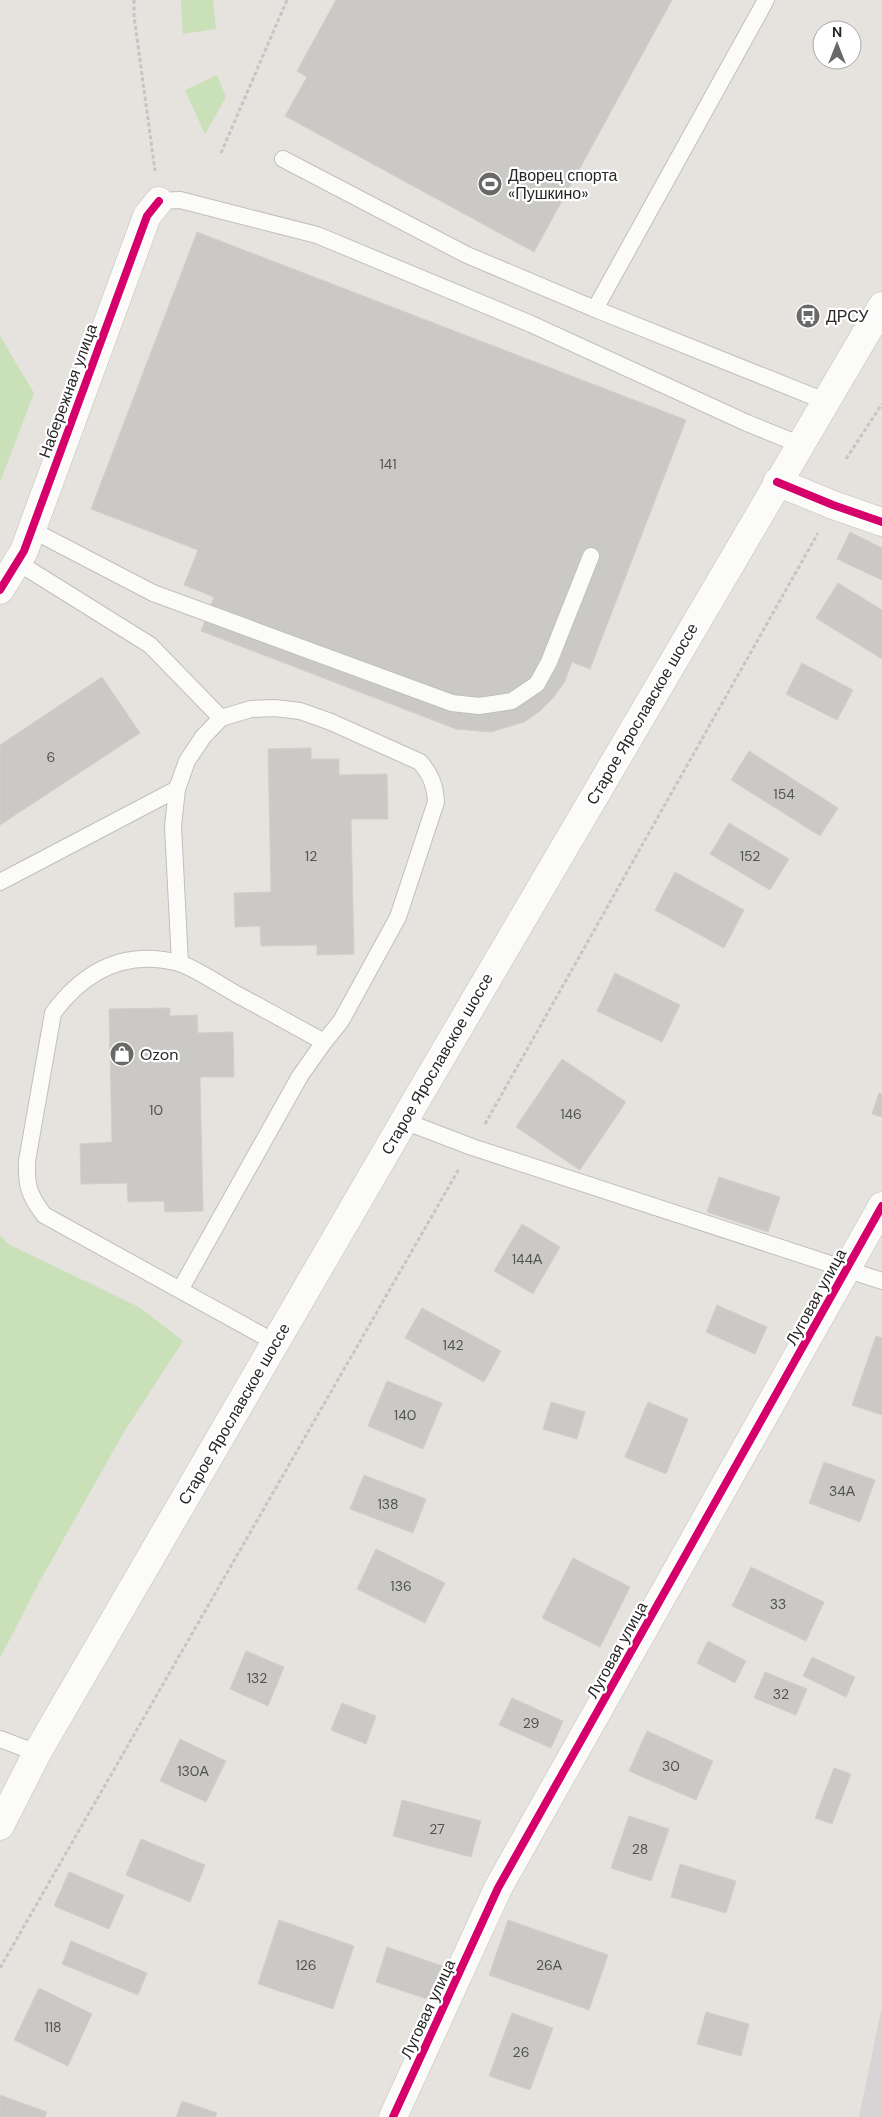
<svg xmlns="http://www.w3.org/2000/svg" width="882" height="2117" font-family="'DM Sans',sans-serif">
<rect width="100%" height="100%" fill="#e6e3de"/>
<path fill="#d6d4d5" d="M 882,2006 L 882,2117 L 859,2117 Z"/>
<g fill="#c9e0b9">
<path d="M 181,0 L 213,0 L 216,29 L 183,34 Z"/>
<path d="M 217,75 L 226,97 L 205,134 L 185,90 Z"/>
<path d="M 0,336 L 34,393 L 0,482 Z"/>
<path d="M 0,1235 L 8,1244 L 139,1307 L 183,1341 L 124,1432 L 41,1579 L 0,1658 Z"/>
</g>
<g fill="#cbc9c5" stroke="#d1cfca">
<path d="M 336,0 L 672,0 L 534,252 L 285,116 L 307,77 L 297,71 Z"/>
<path d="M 197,232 L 686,420 L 590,669 L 572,662 L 565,681 L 554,697 L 540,711 L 524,722 L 491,732 L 456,729 L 201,631 L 214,597 L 184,585 L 198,550 L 91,509 Z"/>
<path d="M 850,532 L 882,548 L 882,580 L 837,559 Z"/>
<path d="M 838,583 L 882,610 L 882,659 L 816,618 Z"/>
<path d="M 802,663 L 853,690 L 837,720 L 786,694 Z"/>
<path d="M 102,677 L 140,733 L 0,825 L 0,745 Z"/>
<path d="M 311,748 L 311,759 L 339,759 L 339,775 L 387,774 L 388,819 L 351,819 L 354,954 L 317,955 L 317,945 L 261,946 L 260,926 L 235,927 L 234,893 L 271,892 L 268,749 Z"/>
<path d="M 749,751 L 838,808 L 820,836 L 731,780 Z"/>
<path d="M 729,823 L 789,859 L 770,890 L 710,854 Z"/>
<path d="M 675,872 L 744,910 L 724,948 L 655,910 Z"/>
<path d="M 615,973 L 680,1005 L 662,1042 L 597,1011 Z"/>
<path d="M 170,1008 L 170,1016 L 197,1015 L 198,1033 L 233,1032 L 234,1077 L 200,1077 L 203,1211 L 165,1212 L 164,1201 L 128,1202 L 127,1183 L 81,1184 L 80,1144 L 112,1142 L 109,1009 Z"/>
<path d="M 562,1059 L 626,1102 L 580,1170 L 516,1127 Z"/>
<path d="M 879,1093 L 882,1094 L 882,1117 L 872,1114 Z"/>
<path d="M 719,1177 L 780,1197 L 768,1232 L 707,1212 Z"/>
<path d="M 522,1224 L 560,1247 L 533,1294 L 494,1271 Z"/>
<path d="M 717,1305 L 767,1327 L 755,1354 L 706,1332 Z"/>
<path d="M 422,1308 L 501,1351 L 484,1382 L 405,1338 Z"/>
<path d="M 876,1336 L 882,1338 L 882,1415 L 852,1405 Z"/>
<path d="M 387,1381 L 442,1403 L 423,1449 L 368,1426 Z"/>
<path d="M 551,1402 L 585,1412 L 577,1439 L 543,1429 Z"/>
<path d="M 648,1402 L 688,1419 L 666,1474 L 625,1457 Z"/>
<path d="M 824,1462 L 875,1480 L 860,1522 L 809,1503 Z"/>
<path d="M 364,1475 L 426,1499 L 413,1533 L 350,1509 Z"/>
<path d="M 376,1549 L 445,1583 L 425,1623 L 357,1589 Z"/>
<path d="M 573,1558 L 630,1587 L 600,1647 L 542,1618 Z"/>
<path d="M 751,1567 L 824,1602 L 806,1641 L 732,1606 Z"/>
<path d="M 708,1641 L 746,1661 L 735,1683 L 697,1663 Z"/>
<path d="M 246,1651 L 284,1667 L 268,1706 L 230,1689 Z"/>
<path d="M 812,1657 L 855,1677 L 846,1697 L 803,1676 Z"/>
<path d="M 765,1672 L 807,1689 L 796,1715 L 754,1698 Z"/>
<path d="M 512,1698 L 563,1721 L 551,1748 L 499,1725 Z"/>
<path d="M 342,1703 L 376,1716 L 366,1744 L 331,1730 Z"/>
<path d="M 647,1731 L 713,1761 L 696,1800 L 629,1771 Z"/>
<path d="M 180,1739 L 226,1761 L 206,1802 L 160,1781 Z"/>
<path d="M 834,1768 L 851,1774 L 832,1824 L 815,1818 Z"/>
<path d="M 402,1800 L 481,1821 L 471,1857 L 393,1836 Z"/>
<path d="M 629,1816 L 669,1829 L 651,1881 L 611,1868 Z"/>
<path d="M 141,1839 L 205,1865 L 190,1902 L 126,1875 Z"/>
<path d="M 680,1864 L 736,1881 L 726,1913 L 671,1897 Z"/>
<path d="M 69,1872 L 124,1895 L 109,1929 L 54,1906 Z"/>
<path d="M 279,1920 L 354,1946 L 333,2009 L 258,1984 Z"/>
<path d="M 508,1920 L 608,1955 L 589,2010 L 489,1975 Z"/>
<path d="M 71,1941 L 147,1973 L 138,1995 L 62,1964 Z"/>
<path d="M 387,1947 L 445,1967 L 433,2001 L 376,1982 Z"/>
<path d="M 39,1988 L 92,2014 L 68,2066 L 14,2040 Z"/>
<path d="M 706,2012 L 749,2024 L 741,2056 L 697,2044 Z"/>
<path d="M 512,2013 L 553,2028 L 530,2090 L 489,2076 Z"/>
<path d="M 0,2095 L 47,2112 L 45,2117 L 0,2117 Z"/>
<path d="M 182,2101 L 217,2113 L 215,2117 L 176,2117 Z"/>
</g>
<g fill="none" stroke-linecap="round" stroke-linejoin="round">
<defs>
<g id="service">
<path d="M 766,0 L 595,309 L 827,402"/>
<path d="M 283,159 L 467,255 L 595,309"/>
<path d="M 159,201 L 180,200 L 317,235 L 531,324 L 747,423 L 801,445"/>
<path d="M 32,530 L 153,593 L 452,703 L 479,706 L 512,701 L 537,684 L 549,662 L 591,556"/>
<path d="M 17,562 L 150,645 L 221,718"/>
<path d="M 0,882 L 177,789"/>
<path d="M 180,963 L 173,826 L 177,789 L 187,761 L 203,737 L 221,718 L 251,709 L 275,708 L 300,711 L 331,722 L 420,762 C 431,775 435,785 436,802 L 398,917 L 341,1021 L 324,1042"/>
<path d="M 404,1121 L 472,1147 L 882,1281"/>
<path d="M 180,1290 L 300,1076 L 324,1042 C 295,1026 266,1010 236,994 C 222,986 193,967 179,963 C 125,949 84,971 53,1013 L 27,1161 C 26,1186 29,1195 44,1215 L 276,1343"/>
<path d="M 0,1739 L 37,1753"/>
</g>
<g id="minor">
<path d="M 0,590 L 24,551 L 147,216 L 159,201"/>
<path d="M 393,2117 L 498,1888 L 882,1206"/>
</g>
<path id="tertiary" d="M 777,482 L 833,505 L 882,522"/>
<path id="secondary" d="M 0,1826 L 37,1753 L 404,1121 L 882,306"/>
</defs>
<use href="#service" stroke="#c0bfbf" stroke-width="18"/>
<use href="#minor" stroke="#c0bfbf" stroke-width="29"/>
<use href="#tertiary" stroke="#c0bfbf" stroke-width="29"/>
<use href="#secondary" stroke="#c0bfbf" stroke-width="29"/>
<g stroke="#c6c5c5" stroke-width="3" stroke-dasharray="4 2.5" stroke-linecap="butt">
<path d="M 134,0 L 134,16 L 155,171"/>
<path d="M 221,153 L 287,0"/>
<path d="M 846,459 L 882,404"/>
<path d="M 485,1124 L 818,533"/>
<path d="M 0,1968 L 459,1169"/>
</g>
<use href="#service" stroke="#fbfbfa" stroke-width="16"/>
<use href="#minor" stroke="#fbfbfa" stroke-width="28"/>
<use href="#tertiary" stroke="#fbfbfa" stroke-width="28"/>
<use href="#secondary" stroke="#fbfbfa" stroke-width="28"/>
<defs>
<g id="cycleway">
<path d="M 777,482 L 833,505 L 882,522"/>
<path d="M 0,590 L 24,551 L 147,216 L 159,201"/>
<path d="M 393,2117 L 498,1888 L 882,1206"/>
</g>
</defs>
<use href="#cycleway" stroke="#fff" stroke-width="11"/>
<use href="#cycleway" stroke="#d6006c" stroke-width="8"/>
</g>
<defs>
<symbol id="stadium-disc" viewBox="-11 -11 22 22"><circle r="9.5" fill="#6a6968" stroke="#fff"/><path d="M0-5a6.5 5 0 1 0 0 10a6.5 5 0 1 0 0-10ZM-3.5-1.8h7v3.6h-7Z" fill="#fff"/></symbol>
<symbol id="bus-disc" viewBox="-11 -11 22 22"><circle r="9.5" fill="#6a6968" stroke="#fff"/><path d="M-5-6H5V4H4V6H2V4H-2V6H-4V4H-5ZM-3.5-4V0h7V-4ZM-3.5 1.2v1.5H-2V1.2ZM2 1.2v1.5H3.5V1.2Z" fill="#fff"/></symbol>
<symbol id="shop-disc" viewBox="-11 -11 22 22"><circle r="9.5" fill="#6a6968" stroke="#fff"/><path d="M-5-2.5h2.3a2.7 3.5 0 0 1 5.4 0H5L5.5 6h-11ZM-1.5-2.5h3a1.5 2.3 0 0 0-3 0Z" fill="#fff"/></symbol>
</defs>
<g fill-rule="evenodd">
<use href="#stadium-disc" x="476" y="170" width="28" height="28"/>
<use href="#bus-disc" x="794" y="302" width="28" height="28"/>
<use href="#shop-disc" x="108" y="1040" width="28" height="28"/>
</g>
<g text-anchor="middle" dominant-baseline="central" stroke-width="4.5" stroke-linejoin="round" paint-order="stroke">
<g font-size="14" fill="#525251">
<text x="388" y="464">141</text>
<text x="51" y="757">6</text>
<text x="784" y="794">154</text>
<text x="311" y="856">12</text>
<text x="750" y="856">152</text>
<text x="156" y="1110">10</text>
<text x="571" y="1114">146</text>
<text x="527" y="1259">144А</text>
<text x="453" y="1345">142</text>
<text x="405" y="1415">140</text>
<text x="842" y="1491">34А</text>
<text x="388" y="1504">138</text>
<text x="401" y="1586">136</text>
<text x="778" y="1604">33</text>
<text x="257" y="1678">132</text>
<text x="781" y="1694">32</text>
<text x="531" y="1723">29</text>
<text x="671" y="1766">30</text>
<text x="193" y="1771">130А</text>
<text x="437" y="1829">27</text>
<text x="640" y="1849">28</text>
<text x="306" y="1965">126</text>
<text x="549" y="1965">26А</text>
<text x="53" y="2027">118</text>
<text x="521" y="2052">26</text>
</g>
<g font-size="16" fill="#282828" stroke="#fff" text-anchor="start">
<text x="508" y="175">Дворец спорта<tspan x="508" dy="18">«Пушкино»</tspan></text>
<text x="826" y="316">ДРСУ</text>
<text x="140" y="1054">Ozon</text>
</g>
<g font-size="16" fill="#282828" stroke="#fff">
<text transform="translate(68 391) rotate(-70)">Набережная улица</text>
<text transform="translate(642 714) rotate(-60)">Старое Ярославское шоссе</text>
<text transform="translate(437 1064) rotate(-60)">Старое Ярославское шоссе</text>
<text transform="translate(816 1297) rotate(-61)">Луговая улица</text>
<text transform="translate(234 1414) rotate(-60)">Старое Ярославское шоссе</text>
<text transform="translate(617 1650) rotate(-61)">Луговая улица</text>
<text transform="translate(428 2009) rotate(-65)">Луговая улица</text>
</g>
</g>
<g transform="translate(837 45)"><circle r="24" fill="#ffffff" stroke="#a9a9a9"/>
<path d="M0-4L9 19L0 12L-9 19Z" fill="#6a6968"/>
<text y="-8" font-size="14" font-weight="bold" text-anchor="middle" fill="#282828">N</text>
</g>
</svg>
